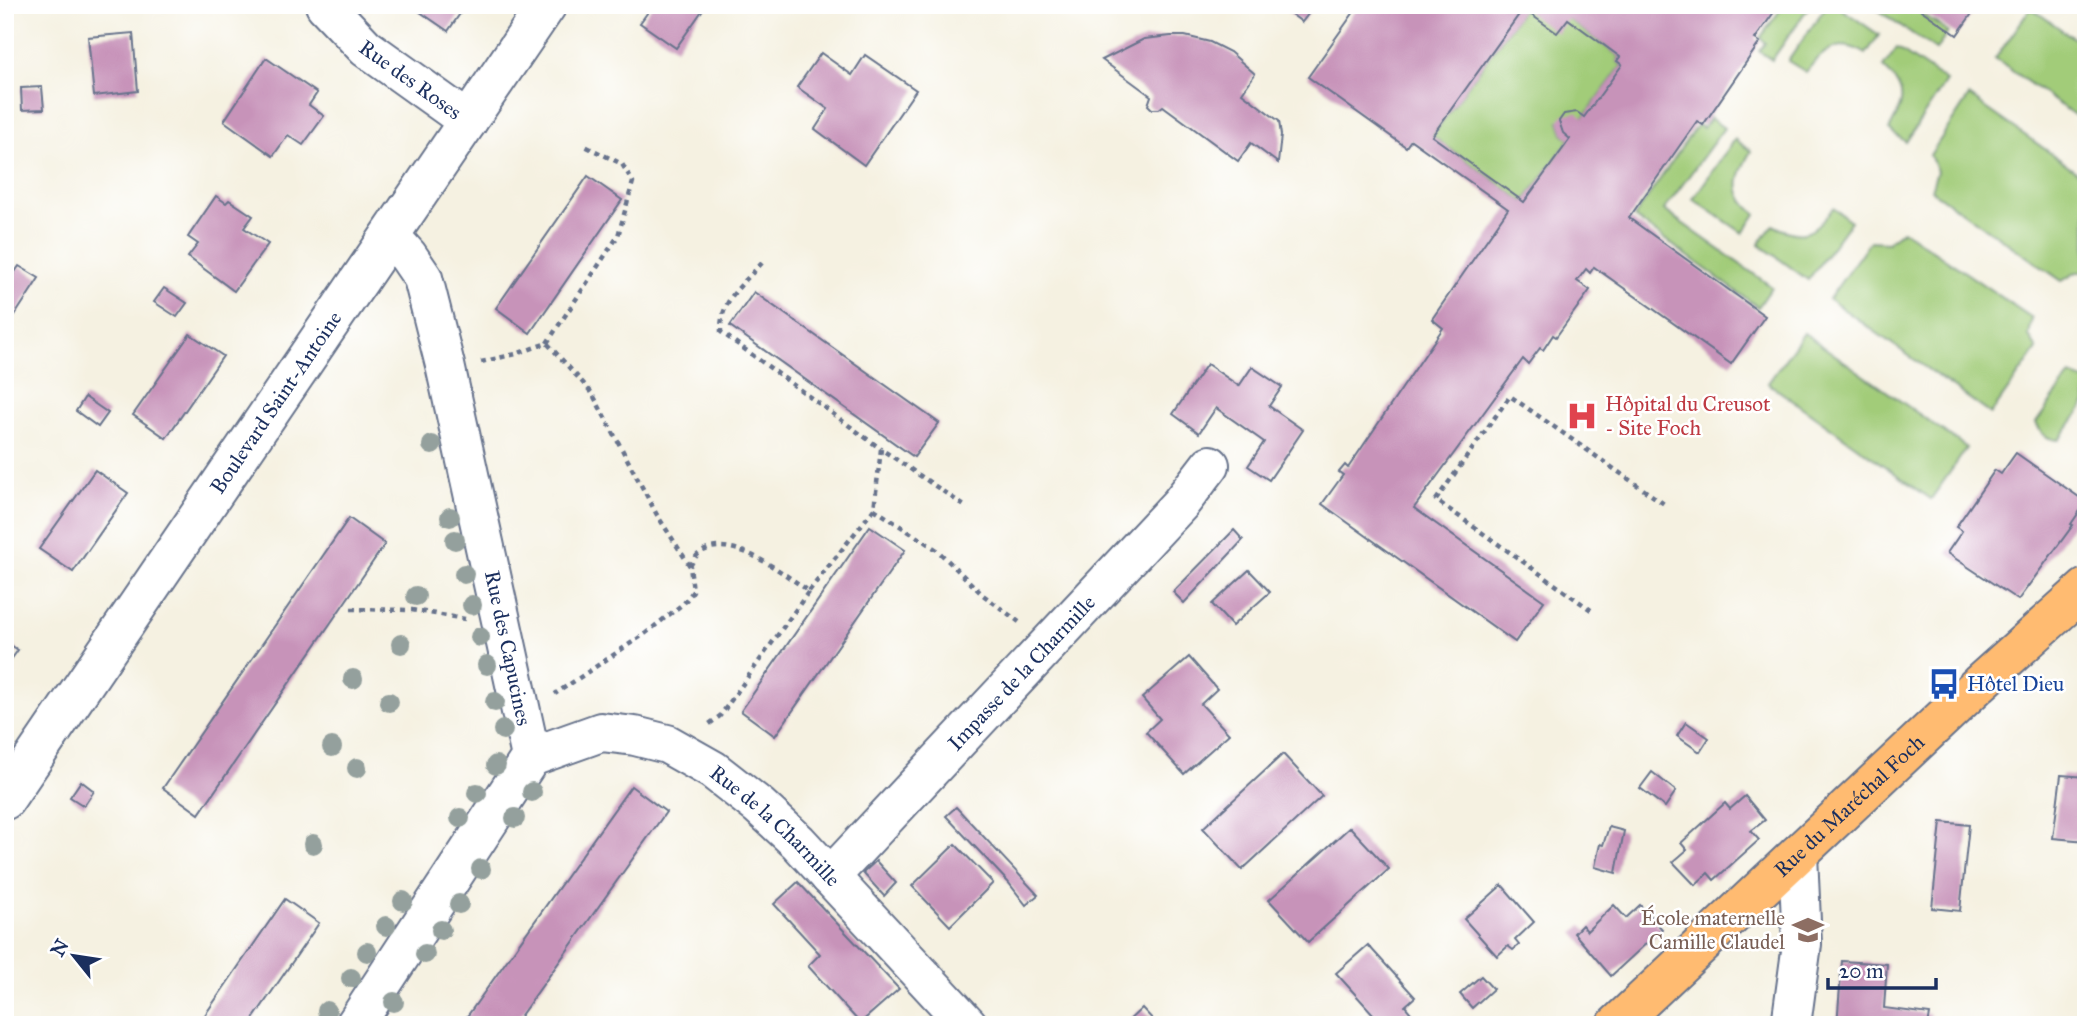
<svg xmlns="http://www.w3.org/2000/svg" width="2091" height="1030" font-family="'IM FELL Great Primer',serif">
<rect width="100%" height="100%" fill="#fff"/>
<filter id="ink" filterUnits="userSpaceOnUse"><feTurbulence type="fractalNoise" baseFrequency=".0143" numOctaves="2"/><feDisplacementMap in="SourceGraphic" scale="14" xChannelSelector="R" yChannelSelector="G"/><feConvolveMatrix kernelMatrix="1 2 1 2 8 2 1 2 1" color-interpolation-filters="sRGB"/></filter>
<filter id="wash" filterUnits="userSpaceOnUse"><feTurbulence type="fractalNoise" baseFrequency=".00686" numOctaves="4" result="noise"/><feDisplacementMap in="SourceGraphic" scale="28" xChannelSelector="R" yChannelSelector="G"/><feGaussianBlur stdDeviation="1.57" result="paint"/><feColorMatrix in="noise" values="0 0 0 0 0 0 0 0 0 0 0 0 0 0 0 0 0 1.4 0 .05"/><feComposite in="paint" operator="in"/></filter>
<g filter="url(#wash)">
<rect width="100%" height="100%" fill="#f5f1e1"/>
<g fill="#a2cc79" stroke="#5e7e6c" stroke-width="2">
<path d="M 1526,5 L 1549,5 L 1620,57 L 1617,61 L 1622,65 L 1584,117 L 1559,121 L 1563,133 L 1570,139 L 1524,202 L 1432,136 Z"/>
<path d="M 1784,5 L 1810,5 L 1772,60 L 1759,51 L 1765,43 L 1760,38 Z"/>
<path d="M 1827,5 L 1836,5 L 1879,35 L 1866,54 C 1839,37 1823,50 1806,72 L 1788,61 Z"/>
<path d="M 1871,5 L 1910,5 L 1948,32 L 1936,50 Z"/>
<path d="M 2031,8 L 2086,47 L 2086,123 L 1995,59 Z"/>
<path d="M 1897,48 L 1946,81 L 1906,142 L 1889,130 C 1905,102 1908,90 1883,67 Z"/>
<path d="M 1969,96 L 2086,178 L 2086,272 L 2077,272 L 2062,281 L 1931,190 L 1937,171 L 1930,155 Z"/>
<path d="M 1710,118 L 1724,128 L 1664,210 L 1772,287 L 1758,307 L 1634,217 L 1697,125 L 1703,128 Z"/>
<path d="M 1735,139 L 1751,151 C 1737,175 1730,194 1756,214 L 1743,233 L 1693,199 Z"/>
<path d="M 1833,208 L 1851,221 L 1808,280 L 1759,244 L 1773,225 C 1803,241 1814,234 1833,208 Z"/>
<path d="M 1903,230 L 2032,318 L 2029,336 L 2037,349 L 1991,414 L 1829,299 L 1870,241 L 1888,242 Z"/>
<path d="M 1804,333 L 1967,448 L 1931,499 L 1768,383 Z"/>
<path d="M 2070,375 L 2086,381 L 2086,403 L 2059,440 C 2047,439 2041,435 2036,423 Z"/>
</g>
<g id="blocks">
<g fill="#c793b9" fill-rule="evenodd">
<path d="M 410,5 L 466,5 L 448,31 Z"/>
<path d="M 653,5 L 706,5 L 676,48 L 640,23 Z"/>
<path d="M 1279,5 L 1315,5 L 1302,22 Z"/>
<path d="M 1359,5 L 1779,5 L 1755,39 L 1760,42 L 1703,125 L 1697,121 L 1629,218 L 1765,316 L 1731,364 L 1594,267 L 1590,273 L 1586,269 L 1577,281 L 1590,290 L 1556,337 L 1553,335 L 1543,350 L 1540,348 L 1528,364 L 1523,359 L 1414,508 L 1544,601 L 1515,642 L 1322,504 L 1343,475 L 1339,472 L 1345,465 L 1348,468 L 1443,328 L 1432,319 L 1508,209 L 1411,140 L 1406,147 L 1308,77 ZM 1523,9 L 1557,33 L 1568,19 L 1620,57 L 1617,61 L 1622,65 L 1584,117 L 1577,112 L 1564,114 L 1559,121 L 1563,133 L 1570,139 L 1524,202 L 1432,136 Z"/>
<path d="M 1914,5 L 1978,5 L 1957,35 Z"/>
<path d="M 133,33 L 138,91 L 94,96 L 88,37 Z"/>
<path d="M 1171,36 L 1185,36 L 1210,42 L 1230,52 L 1255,74 L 1242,93 L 1279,121 L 1281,135 L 1278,163 L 1251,143 L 1238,161 L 1163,106 L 1159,109 L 1152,109 L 1148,105 L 1151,96 L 1102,60 L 1144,39 Z"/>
<path d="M 821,53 L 852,75 L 865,55 L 916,90 L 864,165 L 815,129 L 828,109 L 797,87 Z"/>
<path d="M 266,58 L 317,93 L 309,105 L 324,116 L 303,145 L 288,135 L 273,156 L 224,121 Z"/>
<path d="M 42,87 L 44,109 L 22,110 L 21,88 Z"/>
<path d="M 588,176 L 622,200 L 530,333 L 496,308 Z"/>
<path d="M 216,196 L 226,203 L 229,200 L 253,216 L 244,228 L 268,244 L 234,291 L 188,257 L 198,244 L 188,237 Z"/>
<path d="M 19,266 L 39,278 L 15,315 L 5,309 L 5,287 Z"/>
<path d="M 164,288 L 187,303 L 177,317 L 154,302 Z"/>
<path d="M 754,292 L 939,423 L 914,457 L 730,326 Z"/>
<path d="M 190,334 L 223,356 L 166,438 L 133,415 Z"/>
<path d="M 1207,364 L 1239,386 L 1252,367 L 1282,387 L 1269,406 L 1303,430 L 1269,480 L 1248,466 L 1264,442 L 1216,408 L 1199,433 L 1173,414 Z"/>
<path d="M 85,397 L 108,413 L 98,427 L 76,411 Z"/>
<path d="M 2016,453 L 2086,502 L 2071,524 L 2073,525 L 2018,600 L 1947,553 L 1962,531 L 1956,527 L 1995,470 L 2001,474 Z"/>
<path d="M 95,470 L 128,493 L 73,572 L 39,549 Z"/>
<path d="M 349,518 L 385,544 L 199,814 L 163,788 Z"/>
<path d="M 870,526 L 905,550 L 775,736 L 741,711 Z"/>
<path d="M 1234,530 L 1243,540 L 1184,603 L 1173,592 Z"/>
<path d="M 1249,570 L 1270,592 L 1232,626 L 1212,604 Z"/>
<path d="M 5,641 L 18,650 L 5,668 Z"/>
<path d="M 1189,657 L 1217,689 L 1201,704 L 1229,734 L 1184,774 L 1146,732 L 1160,719 L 1142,698 Z"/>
<path d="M 1686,722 L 1709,738 L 1700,752 L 1677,736 Z"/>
<path d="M 1283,754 L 1322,796 L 1242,870 L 1203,828 Z"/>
<path d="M 1652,772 L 1676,791 L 1665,807 L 1640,788 Z"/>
<path d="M 2061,775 L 2086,777 L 2086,841 L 2053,838 Z"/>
<path d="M 81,781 L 94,791 L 84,806 L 70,797 Z"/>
<path d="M 631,786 L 666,812 L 514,1025 L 461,1025 Z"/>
<path d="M 1745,796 L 1765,820 L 1751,831 L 1759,840 L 1714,880 L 1708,873 L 1695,885 L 1673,862 L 1687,850 L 1681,843 L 1725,803 L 1730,809 Z"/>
<path d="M 956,807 L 1038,895 L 1026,905 L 1008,882 L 946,816 Z"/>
<path d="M 1941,822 L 1969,825 L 1960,911 L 1932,908 Z"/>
<path d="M 1350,827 L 1389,869 L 1308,942 L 1269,900 Z"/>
<path d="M 1609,827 L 1624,831 L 1616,873 L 1595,867 L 1600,844 L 1603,845 Z"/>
<path d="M 955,844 L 993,883 L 950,926 L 912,886 Z"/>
<path d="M 876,861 L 896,883 L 884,896 L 863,873 Z"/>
<path d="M 798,882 L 899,989 L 860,1023 L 808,966 L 820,954 L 774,904 Z"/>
<path d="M 1502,885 L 1534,922 L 1515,940 L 1519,945 L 1513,950 L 1508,946 L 1497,956 L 1464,919 Z"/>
<path d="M 285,899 L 319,923 L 249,1025 L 198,1025 Z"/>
<path d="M 1614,905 L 1626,918 L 1640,905 L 1662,929 L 1611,976 L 1574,933 L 1582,925 L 1587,931 Z"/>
<path d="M 1368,945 L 1415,997 L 1405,1006 L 1421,1025 L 1383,1025 L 1336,973 Z"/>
<path d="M 1842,961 L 1887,964 L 1884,1008 L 1930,1014 L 1928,1025 L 1837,1025 Z"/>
<path d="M 1481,976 L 1493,989 L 1472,1008 L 1460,994 Z"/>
<path d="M 1142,1008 L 1158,1025 L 1124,1025 Z"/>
</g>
</g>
</g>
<g filter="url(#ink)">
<use href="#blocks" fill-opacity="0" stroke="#67738c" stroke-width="2"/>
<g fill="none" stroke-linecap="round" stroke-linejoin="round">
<defs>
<g id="minor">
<path id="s1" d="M 325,5 L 366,48 L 468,121"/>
<path id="s2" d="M 531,757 L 601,732 L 635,736 L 667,744 L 713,770 L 759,806 L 798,842 L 968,1025"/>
<path id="s3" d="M 5,800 L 547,5"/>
<path id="s4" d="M 830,877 L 1180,504 L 1210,465"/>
<path d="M 355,1025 L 531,757 L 445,365 L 423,278 L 408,256 L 391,237"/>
<path d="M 1791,1025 L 1802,944 L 1798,854"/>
</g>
<g id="major">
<path id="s5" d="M 1616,1025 L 1979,684 L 2086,588"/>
</g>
</defs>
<use href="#minor" stroke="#67738c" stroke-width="42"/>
<use href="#major" stroke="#67738c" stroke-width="42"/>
<g stroke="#67738c" stroke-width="4.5" stroke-dasharray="5 5" stroke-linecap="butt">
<path d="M 762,263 C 742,285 720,300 721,332 L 881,449"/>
<path d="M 547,343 L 618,236 L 633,182 L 622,164 L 585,146"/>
<path d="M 481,362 L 516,354 L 547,343 L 592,393 L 657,515 L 690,566 L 693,591 L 684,603 L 646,633 L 555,694"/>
<path d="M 874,509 L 937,550 L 983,595 L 1019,622"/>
<path d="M 690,566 C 693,562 696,555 700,553 C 731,531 783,574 809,591 L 720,716 L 708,725"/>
<path d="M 809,591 L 874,509 L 881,449 L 966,507"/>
<path d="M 351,609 L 412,610 L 465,619"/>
<path d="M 1591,610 L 1436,500 L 1510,396 L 1667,506"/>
</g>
<use href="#minor" stroke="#fff" stroke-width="38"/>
<use href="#major" stroke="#ffbb71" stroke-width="38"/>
</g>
<g fill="#94a09d">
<circle cx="432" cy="445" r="10"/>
<circle cx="450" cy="517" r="10"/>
<circle cx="455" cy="540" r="10"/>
<circle cx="464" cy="574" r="10"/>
<circle cx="416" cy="596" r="10"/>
<circle cx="472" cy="605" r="10"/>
<circle cx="480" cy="637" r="10"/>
<circle cx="401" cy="644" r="10"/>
<circle cx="487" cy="665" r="10"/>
<circle cx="353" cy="679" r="10"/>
<circle cx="389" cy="702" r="10"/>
<circle cx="495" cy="702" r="10"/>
<circle cx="503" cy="730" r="10"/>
<circle cx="332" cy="747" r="10"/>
<circle cx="496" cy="765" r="10"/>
<circle cx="357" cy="768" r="10"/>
<circle cx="532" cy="792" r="10"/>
<circle cx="477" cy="793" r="10"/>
<circle cx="460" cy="818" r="10"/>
<circle cx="515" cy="818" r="10"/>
<circle cx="313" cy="844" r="10"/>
<circle cx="481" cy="869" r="10"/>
<circle cx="403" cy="901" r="10"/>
<circle cx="459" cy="904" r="10"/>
<circle cx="386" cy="926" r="10"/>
<circle cx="441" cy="930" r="10"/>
<circle cx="367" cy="952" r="10"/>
<circle cx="425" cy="954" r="10"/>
<circle cx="351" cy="978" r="10"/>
<circle cx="394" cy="1002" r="10"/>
<circle cx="327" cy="1011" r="10"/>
</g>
</g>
<defs>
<symbol id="hospital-bare" viewBox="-9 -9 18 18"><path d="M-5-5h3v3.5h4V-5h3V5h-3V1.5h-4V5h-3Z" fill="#e0444e" stroke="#fff" stroke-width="2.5" paint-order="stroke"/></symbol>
<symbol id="bus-bare" viewBox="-9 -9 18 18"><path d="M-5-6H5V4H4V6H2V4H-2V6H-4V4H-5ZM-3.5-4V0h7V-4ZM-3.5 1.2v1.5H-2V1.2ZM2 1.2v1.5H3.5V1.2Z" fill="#1a4fb4" stroke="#fff" stroke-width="2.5" paint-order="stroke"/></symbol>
<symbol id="school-bare" viewBox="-9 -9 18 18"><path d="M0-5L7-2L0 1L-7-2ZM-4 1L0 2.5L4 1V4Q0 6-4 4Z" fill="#8d6e63" stroke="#fff" stroke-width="2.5" paint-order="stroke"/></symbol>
</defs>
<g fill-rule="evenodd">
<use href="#hospital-bare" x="1560" y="394" width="44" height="44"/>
<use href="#bus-bare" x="1922" y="662" width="44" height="44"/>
<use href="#school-bare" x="1786" y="908" width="44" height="44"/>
</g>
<g text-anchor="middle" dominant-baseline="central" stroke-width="5" stroke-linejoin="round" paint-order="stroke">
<g font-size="21" fill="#1b2f5e" stroke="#fff">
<text stroke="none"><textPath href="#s1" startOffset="114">Rue des Roses</textPath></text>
<text stroke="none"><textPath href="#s3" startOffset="481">Boulevard Saint-Antoine</textPath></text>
<text transform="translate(508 648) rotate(78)">Rue des Capucines</text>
<text stroke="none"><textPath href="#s4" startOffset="280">Impasse de la Charmille</textPath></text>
<text stroke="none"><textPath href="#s5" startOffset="320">Rue du Maréchal Foch</textPath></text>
<text stroke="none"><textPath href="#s2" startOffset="278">Rue de la Charmille</textPath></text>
</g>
<g font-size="21" fill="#be3a42" stroke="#fff" text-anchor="start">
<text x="1605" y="404">Hôpital du Creusot<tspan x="1605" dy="24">- Site Foch</tspan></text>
</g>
<g font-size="21" fill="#164399" stroke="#fff" text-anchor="start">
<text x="1967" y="684">Hôtel Dieu</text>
</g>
<g font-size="21" fill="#785e54" stroke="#fff" text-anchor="end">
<text x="1785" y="918">École maternelle<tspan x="1785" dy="24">Camille Claudel</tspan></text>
</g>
</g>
<rect width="2091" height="1030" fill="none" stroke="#fff" stroke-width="28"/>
<g transform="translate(74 956) rotate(300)" stroke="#ffffff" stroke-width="5" paint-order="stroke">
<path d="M0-5L12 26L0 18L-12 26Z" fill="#1b2f5e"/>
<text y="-10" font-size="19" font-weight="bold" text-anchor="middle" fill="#1b2f5e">N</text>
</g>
<path d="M1828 978v10h108v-10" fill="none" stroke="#1b2f5e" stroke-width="3.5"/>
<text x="1839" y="978" font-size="21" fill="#1b2f5e" stroke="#ffffff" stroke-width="5" paint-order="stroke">20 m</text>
</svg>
